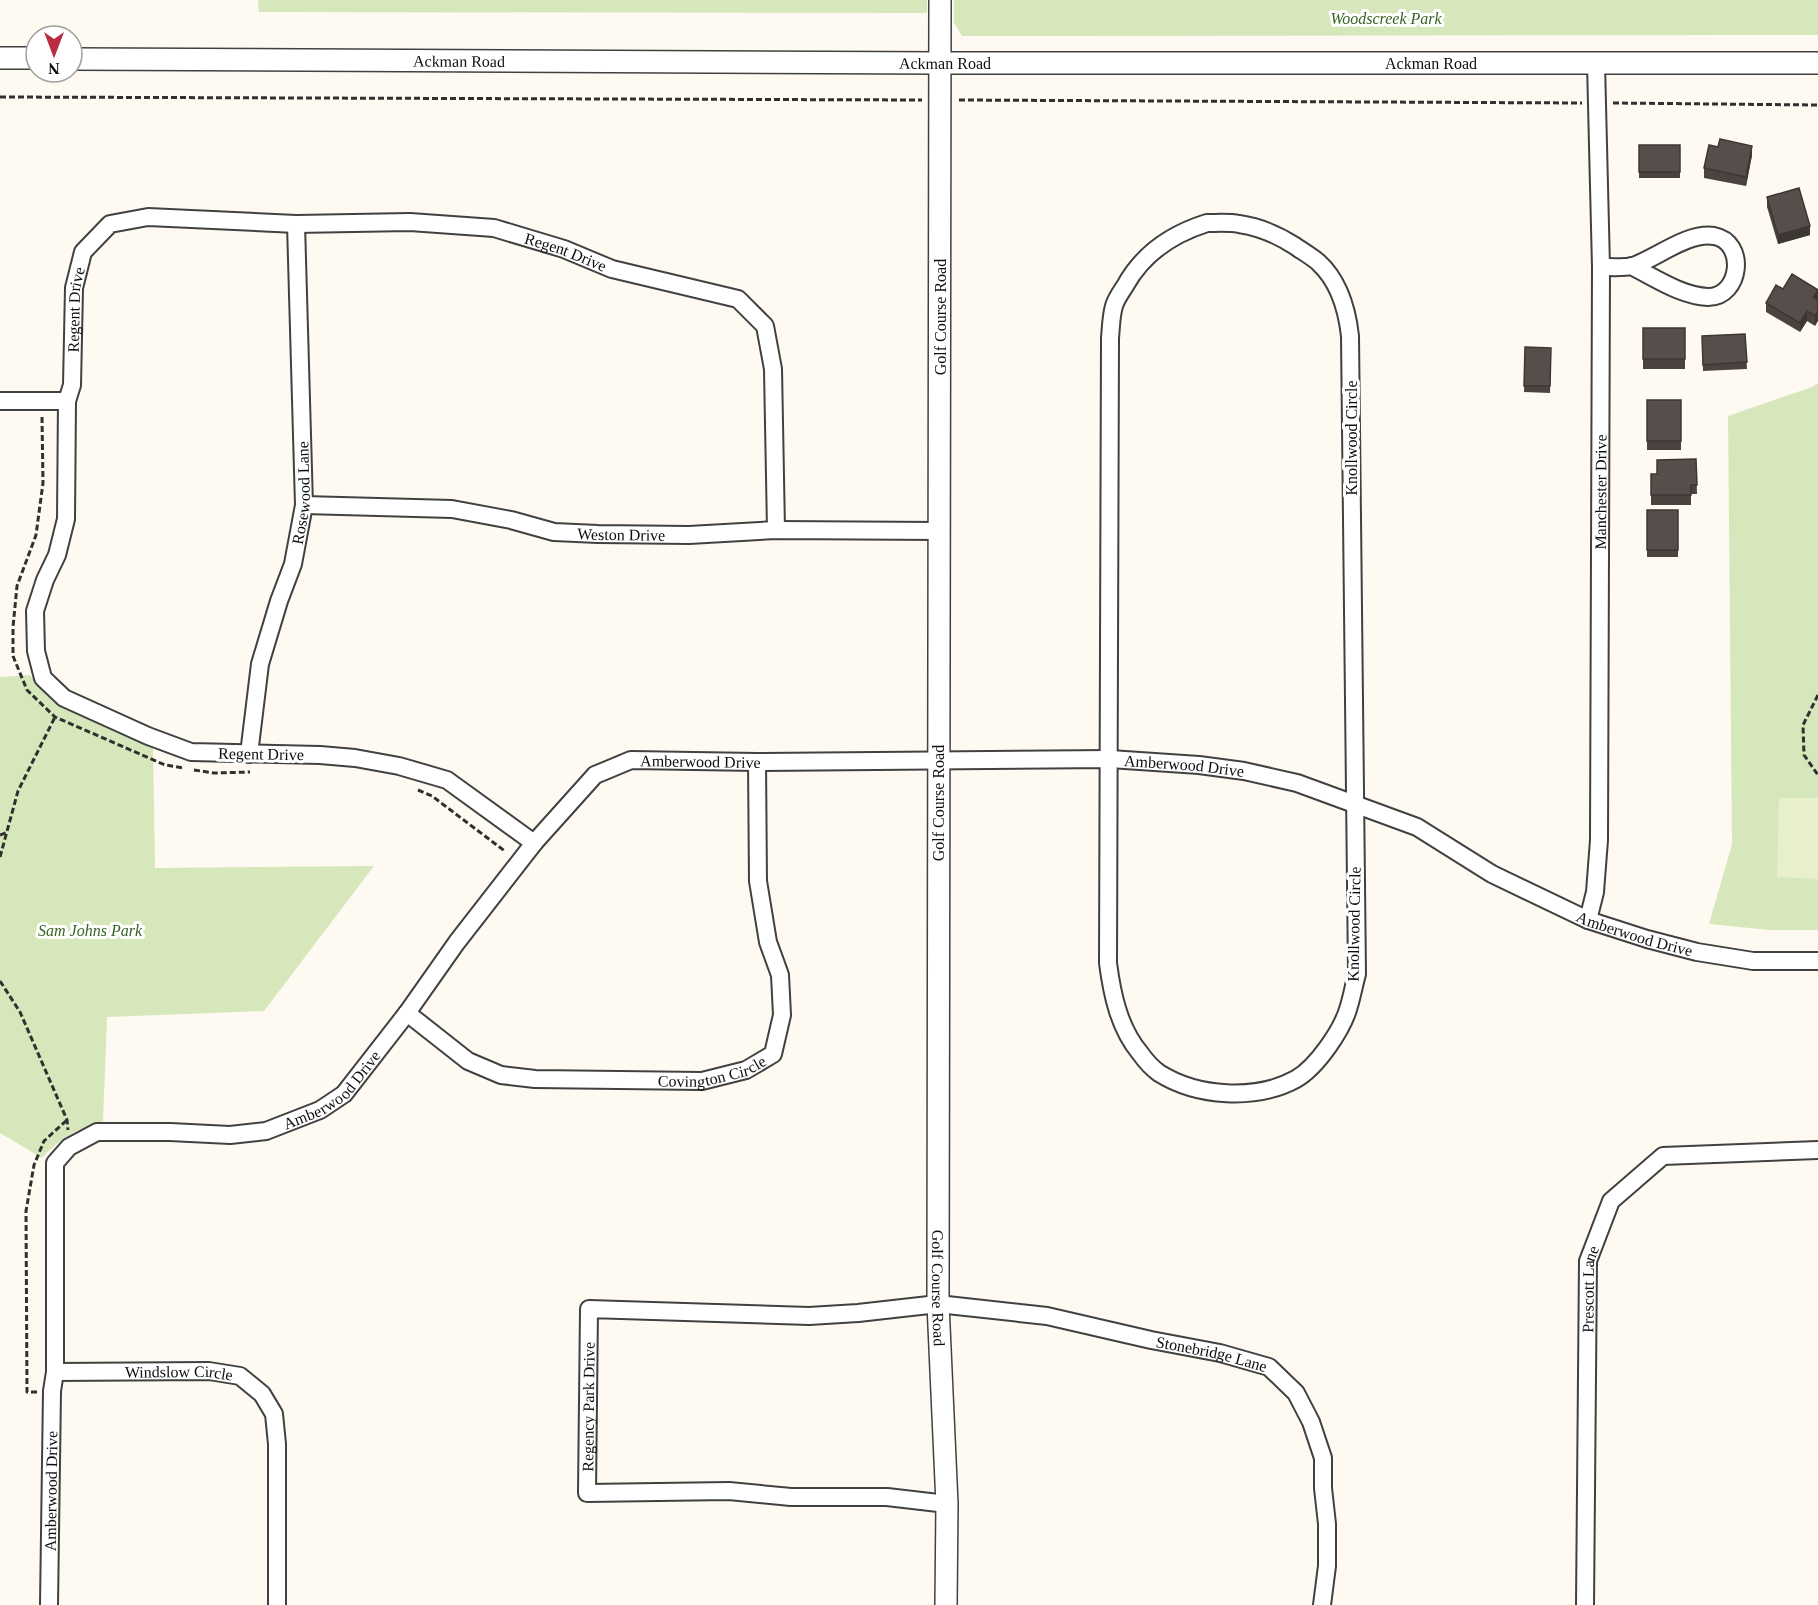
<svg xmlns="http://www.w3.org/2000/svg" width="1818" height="1605" font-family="Georgia,serif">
<rect width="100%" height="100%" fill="#fefaf1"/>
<g fill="#d7e7bc">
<path d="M 258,0 L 927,0 L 927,13 L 259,12 Z"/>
<path d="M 954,0 L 1818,0 L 1818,35 L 962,36 L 954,23 Z"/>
<path d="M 1818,383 L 1818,930 L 1770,930 L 1709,924 L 1732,844 L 1728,416 L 1812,387 Z"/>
<path d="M 30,675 L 54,703 L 153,746 L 155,868 L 374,866 L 264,1011 L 107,1017 L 103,1121 C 76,1130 62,1136 42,1158 L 0,1133 L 0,677 Z"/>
</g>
<path fill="#e7efcd" d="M 1779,798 L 1818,798 L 1818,879 L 1777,877 Z"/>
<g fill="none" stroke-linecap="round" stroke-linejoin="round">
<defs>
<g id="minor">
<path d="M 1207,223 C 1217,223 1229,222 1239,224 C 1260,227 1278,235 1295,246 C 1302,251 1311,256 1318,262 C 1339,281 1347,309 1350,336 L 1357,974 C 1354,985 1352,996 1349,1006 C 1343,1029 1317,1067 1296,1079 C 1256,1101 1197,1097 1159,1073 C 1152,1068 1145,1060 1140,1053 C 1119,1028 1112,994 1108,963 L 1110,338 C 1111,328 1111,316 1114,306 C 1116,299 1121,292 1125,286 C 1143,253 1172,234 1207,223 Z"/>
<path d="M 1601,267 C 1610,267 1623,268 1633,266 C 1657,258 1687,232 1714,236 C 1747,242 1741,297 1708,297 C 1681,296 1654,277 1631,266"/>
<path d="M 0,401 L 67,401"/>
<path id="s1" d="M 304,505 L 452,509 L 511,520 L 554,532 L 598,534 L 689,535 L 776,530 L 939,531"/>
<path id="s2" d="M 249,754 L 260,664 L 279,601 L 293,564 L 304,505 L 296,224"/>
<path id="s3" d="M 534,843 L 447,780 L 399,766 L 355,758 L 320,755 L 191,752 L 148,736 L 64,698 L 43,678 L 36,651 L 35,611 L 45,580 L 57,555 L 66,519 L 67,401 L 72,385 L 74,288 L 83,252 L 110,224 L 148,217 L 296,224 L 410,222 L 494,228 L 564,249 L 612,269 L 738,299 L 765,326 L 773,369 L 776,530"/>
<path id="s4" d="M 1588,920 L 1595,892 L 1599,840 L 1601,267 L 1596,64"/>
<path id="s5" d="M 407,1013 L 468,1061 L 501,1075 L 535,1079 L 702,1081 L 746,1070 L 773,1054 L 782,1015 L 780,975 L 768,942 L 758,881 L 757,762"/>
<path id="s6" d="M 55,1372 L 209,1371 L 240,1376 L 262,1394 L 274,1414 L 277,1444 L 277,1605"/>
<path id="s7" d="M 947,1504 L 887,1497 L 791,1497 L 729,1491 L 587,1493 L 589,1309 L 809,1316 L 858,1313 L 938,1304 L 1047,1316 L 1151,1340 L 1220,1353 L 1269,1367 L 1296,1393 L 1311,1422 L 1323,1458 L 1323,1488 L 1327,1524 L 1327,1566 L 1322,1605"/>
<path id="s8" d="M 49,1605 L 52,1391 L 55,1372 L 55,1163 L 69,1147 L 97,1132 L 170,1132 L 230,1135 L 266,1131 L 320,1110 L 344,1094 L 407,1013 L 457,942 L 534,843 L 595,775 L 631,760 L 757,762 L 1110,759 L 1199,765 L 1244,771 L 1297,783 L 1417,827 L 1492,874 L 1588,920 L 1647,939 L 1697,952 L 1753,961 L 1818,961"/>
<path id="s9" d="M 1585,1605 L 1588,1261 L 1611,1201 L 1663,1156 L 1818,1150"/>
</g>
<g id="tertiary">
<path id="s10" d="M 940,0 L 938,1304 L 947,1504 L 946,1605"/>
<path d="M 0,58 L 36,58"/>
<path id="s11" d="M 72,59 L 941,63 L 1818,63"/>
</g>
</defs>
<use href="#minor" stroke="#414141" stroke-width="20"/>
<use href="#tertiary" stroke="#414141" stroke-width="24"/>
<g stroke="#303030" stroke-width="3" stroke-dasharray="6 3" stroke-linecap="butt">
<path d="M 0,97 L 922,100"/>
<path d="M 959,100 L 1582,103"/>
<path d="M 1613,103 L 1818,105"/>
<path d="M 42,417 L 43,483 L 36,535 L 17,586 L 13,627 L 13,656 L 27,690 L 55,717 L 165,765 L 184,768"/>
<path d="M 1818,695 L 1803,725 L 1804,755 L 1818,775"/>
<path d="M 194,770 L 214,773 L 250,772"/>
<path d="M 418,790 L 432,796 L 506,852"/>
<path d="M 0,835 L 8,832"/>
<path d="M 0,857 L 18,791 L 55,717"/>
<path d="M 0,981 L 20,1012 L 67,1120 L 68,1130"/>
<path d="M 37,1392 L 27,1392 L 26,1211 L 34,1165 L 44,1141 L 67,1120"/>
</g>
<use href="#minor" stroke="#fff" stroke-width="16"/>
<use href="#tertiary" stroke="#fff" stroke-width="21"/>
</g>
<g fill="#4b4340">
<rect x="1639" y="145" width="41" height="33"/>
<path d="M 1752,155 L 1746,186 L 1704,178 L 1704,168 Z"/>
<path d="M 1767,197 L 1810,235 L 1778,244 L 1767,207 Z"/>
<path d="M 1783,289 L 1818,290 L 1815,326 L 1807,321 L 1800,332 L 1766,312 L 1766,303 Z"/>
<rect x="1643" y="328" width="42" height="41"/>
<path d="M 1745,334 L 1747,369 L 1703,371 L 1702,336 Z"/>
<path d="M 1525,347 L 1551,348 L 1550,393 L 1524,392 Z"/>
<rect x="1647" y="400" width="34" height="50"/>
<path d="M 1696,459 L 1697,494 L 1691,494 L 1691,505 L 1651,505 L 1651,474 L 1657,474 Z"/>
<rect x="1647" y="510" width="31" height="47"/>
</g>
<g fill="#3d3734">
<path d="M 1752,146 L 1752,155 L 1746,186 L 1746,177 Z"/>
<path d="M 1810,226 L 1810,235 L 1778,244 L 1778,235 Z"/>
<path d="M 1818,290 L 1818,300 L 1813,297 Z"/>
<path d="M 1807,311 L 1807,321 L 1800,332 L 1800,323 Z"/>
<path d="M 1818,311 L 1818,321 L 1815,326 L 1815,316 Z"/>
</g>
<g fill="#574e4b" stroke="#3d3734" stroke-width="1.5">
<path d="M 1720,139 L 1752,146 L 1746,177 L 1704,168 L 1709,145 L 1718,147 Z"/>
<rect x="1639" y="145" width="41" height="27"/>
<path d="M 1799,188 L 1810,226 L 1778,235 L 1767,197 Z"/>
<path d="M 1792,274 L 1818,290 L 1813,297 L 1818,300 L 1818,311 L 1815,316 L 1807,311 L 1800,323 L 1766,303 L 1776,285 L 1783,289 Z"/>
<rect x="1643" y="328" width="42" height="31"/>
<path d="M 1745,334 L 1747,362 L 1703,365 L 1702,336 Z"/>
<path d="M 1525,347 L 1551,348 L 1550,386 L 1524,386 Z"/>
<rect x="1647" y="400" width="34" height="41"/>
<path d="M 1696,459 L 1697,485 L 1691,485 L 1691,495 L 1651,495 L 1651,474 L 1657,474 L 1657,460 Z"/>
<rect x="1647" y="510" width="31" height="40"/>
</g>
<g text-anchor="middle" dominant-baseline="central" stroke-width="6" stroke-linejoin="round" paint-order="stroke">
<g font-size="16" font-style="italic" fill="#376322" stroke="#fff">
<text x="1386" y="18">Woodscreek Park</text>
<text x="90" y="930">Sam Johns Park</text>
</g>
<g font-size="16" fill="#0e0e0e" stroke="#fff">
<text stroke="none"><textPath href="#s11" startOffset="387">Ackman Road</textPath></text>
<text stroke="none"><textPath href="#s11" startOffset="873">Ackman Road</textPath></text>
<text stroke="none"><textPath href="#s11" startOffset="1359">Ackman Road</textPath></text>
<text stroke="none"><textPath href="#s3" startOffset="1467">Regent Drive</textPath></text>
<text stroke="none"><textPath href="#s3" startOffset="909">Regent Drive</textPath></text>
<text transform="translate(940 317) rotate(-90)">Golf Course Road</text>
<text transform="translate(1351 438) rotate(-90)">Knollwood Circle</text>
<text stroke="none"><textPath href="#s2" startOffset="268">Rosewood Lane</textPath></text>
<text stroke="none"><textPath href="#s4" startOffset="429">Manchester Drive</textPath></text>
<text stroke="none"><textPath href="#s1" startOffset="320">Weston Drive</textPath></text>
<text transform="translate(261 754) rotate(1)">Regent Drive</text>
<text stroke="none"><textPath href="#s8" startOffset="1266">Amberwood Drive</textPath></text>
<text stroke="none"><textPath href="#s8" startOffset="1750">Amberwood Drive</textPath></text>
<text transform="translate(938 803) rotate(-90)">Golf Course Road</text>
<text transform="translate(1354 924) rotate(-89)">Knollwood Circle</text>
<text stroke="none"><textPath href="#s8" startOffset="2236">Amberwood Drive</textPath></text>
<text stroke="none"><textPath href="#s5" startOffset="326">Covington Circle</textPath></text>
<text stroke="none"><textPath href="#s8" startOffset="744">Amberwood Drive</textPath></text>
<text stroke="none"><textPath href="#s10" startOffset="1288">Golf Course Road</textPath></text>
<text stroke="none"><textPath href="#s9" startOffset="316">Prescott Lane</textPath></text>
<text stroke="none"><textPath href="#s7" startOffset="1173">Stonebridge Lane</textPath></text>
<text stroke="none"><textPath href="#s6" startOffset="124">Windslow Circle</textPath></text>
<text stroke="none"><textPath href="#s7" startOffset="447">Regency Park Drive</textPath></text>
<text stroke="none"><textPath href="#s8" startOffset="114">Amberwood Drive</textPath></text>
</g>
</g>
<g transform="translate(54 54) rotate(180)"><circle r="28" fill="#ffffff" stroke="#9f9f9f" stroke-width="1.5"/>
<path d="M0-4.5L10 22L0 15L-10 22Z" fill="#b82d43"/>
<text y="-9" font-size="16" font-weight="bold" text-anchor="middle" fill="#0e0e0e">N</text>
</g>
</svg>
